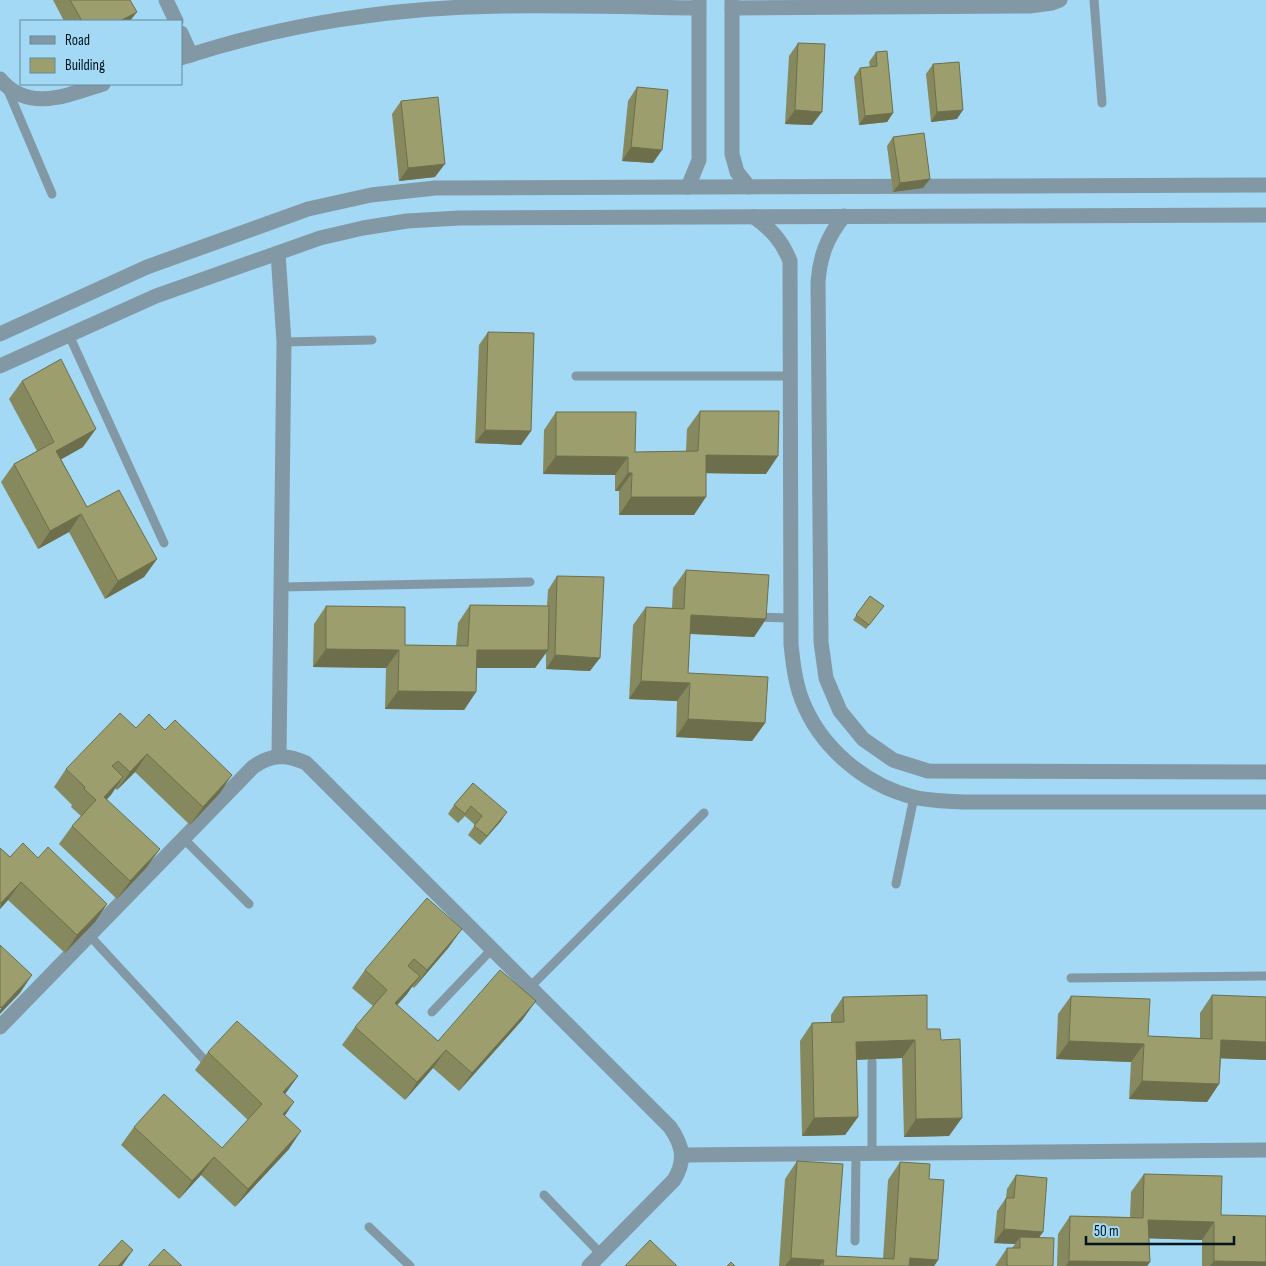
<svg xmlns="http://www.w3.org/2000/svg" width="1266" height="1266" font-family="'Sofia Sans Condensed',sans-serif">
<rect width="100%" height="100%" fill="#a3d9f4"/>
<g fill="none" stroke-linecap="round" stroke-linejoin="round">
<g stroke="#8298a4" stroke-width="9">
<path d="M 1094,0 L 1102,103"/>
<path d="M 7,88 L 52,194"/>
<path d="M 69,335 L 164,543"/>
<path d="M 284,342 L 372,340"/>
<path d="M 576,376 L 791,376"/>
<path d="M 281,587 L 530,582"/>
<path d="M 756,617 L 791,618"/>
<path d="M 183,838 L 249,904"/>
<path d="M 896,884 L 914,797"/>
<path d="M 89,935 L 211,1067"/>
<path d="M 1071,978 L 1266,976"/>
<path d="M 530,987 L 704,813"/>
<path d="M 432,1012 L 492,949"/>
<path d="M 872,1062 L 872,1153"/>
<path d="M 544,1195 L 601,1254"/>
<path d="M 369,1227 L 410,1266"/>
<path d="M 855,1241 L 856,1154"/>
</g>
<g stroke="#8298a4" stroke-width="15">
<path d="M 166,0 L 176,21"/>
<path d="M 732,0 L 732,154 L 737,172 L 749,187"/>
<path d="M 732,8 L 1029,6 L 1052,3 L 1060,0"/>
<path d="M 181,33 L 191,55"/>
<path d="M 181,58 C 283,24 395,7 502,6 C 568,5 634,7 699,8"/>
<path d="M 0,79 C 28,113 68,95 103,84"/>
<path d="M 688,187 L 699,160 L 699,0"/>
<path d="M 844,216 C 827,237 820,256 818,282 L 821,642 L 826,678 L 840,711 L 863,739 L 893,760 L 928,771 L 1266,772"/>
<path d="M 754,217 C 772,230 782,241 790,261 L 791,644 C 793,663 795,682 802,700 C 820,747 865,785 913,797 C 929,801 947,801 963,802 L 1266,802"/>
<path d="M 278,253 L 284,342 L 279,756"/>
<path d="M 0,334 L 147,267 L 308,209 L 371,195 L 435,188 L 1266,185"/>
<path d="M 0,366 L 156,296 L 320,238 L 363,228 L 407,221 L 459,218 L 1266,215"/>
<path d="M 0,1027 L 253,767 C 271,754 287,754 306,763 L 670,1127 C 683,1146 686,1160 674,1180 L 589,1266"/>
<path d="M 683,1155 L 1266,1150"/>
</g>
</g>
<g fill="#86885e">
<path d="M 53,0 L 130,0 L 130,21 L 64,21 Z"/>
<path d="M 798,43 L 812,125 L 785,124 L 789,56 Z"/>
<path d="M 876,52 L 893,113 L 887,122 L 859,125 L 854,77 L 860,68 L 870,67 L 869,62 Z"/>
<path d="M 933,64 L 957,119 L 931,122 L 926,74 Z"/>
<path d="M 637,87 L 653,163 L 622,161 L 628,101 Z"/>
<path d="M 401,101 L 435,177 L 399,181 L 392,114 Z"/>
<path d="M 893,137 L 923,188 L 893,192 L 887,146 Z"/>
<path d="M 488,332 L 531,431 L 521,445 L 475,443 L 479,345 Z"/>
<path d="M 22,381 L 83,447 L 61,459 L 87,507 L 157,559 L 144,577 L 105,599 L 69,532 L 38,549 L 1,482 L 14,464 L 37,451 L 9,399 Z"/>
<path d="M 700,411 L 766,474 L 706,473 L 694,515 L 619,515 L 619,491 L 615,491 L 615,475 L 543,474 L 544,430 L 556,412 L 635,452 L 686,451 L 687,429 Z"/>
<path d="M 686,570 L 766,619 L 754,637 L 690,634 L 688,673 L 765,723 L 752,741 L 676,737 L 677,701 L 629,699 L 633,625 L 646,607 L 672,608 L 673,588 Z"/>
<path d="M 557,576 L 590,671 L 546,669 L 546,653 L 535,668 L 477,668 L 476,692 L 464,710 L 385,709 L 386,668 L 313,667 L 314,624 L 326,606 L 405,645 L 456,646 L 458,623 L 470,605 L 547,606 L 548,590 Z"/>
<path d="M 870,596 L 884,606 L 866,629 L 853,620 Z"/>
<path d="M 136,728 L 220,793 L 190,825 L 135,772 L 117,790 L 115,788 L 107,799 L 147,867 L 117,899 L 59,844 L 72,826 L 81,816 L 71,807 L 72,805 L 54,787 L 66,769 Z"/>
<path d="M 473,783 L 501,821 L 480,845 L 468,835 L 475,825 L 465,816 L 458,823 L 448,814 L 454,805 Z"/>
<path d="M 0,848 L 10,857 L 107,904 L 95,922 L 65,953 L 8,900 L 0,909 Z"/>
<path d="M 449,947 L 414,988 L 412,986 L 407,994 L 397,1005 L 438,1041 L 523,1019 L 459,1091 L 433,1068 L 405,1100 L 342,1045 L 355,1027 L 373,1006 L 352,988 L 365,970 Z"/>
<path d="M 1212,995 L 1266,1060 L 1221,1058 L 1219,1084 L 1207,1102 L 1129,1099 L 1131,1062 L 1056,1059 L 1058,1014 L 1071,996 L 1148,1036 L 1200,1038 L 1200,1013 Z"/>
<path d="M 843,997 L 927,1029 L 941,1040 L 949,1136 L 904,1137 L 902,1058 L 857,1060 L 858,1117 L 845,1135 L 802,1136 L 800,1041 L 812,1023 L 831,1022 L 831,1015 Z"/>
<path d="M 208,1052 L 298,1076 L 285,1094 L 285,1116 L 289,1149 L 235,1207 L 201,1175 L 179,1199 L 121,1145 L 134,1127 L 222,1148 L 248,1120 L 195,1070 Z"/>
<path d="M 797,1161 L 836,1256 L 883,1259 L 888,1180 L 900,1162 L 938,1260 L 934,1266 L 779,1266 L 785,1179 Z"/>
<path d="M 1144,1174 L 1221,1215 L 1266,1266 L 1202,1266 L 1202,1240 L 1149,1238 L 1150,1262 L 1147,1266 L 1057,1266 L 1058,1234 L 1070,1216 L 1130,1217 L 1131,1192 Z"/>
<path d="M 1016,1175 L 1043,1232 L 1039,1237 L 1053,1266 L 995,1266 L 1007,1248 L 1012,1248 L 1015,1244 L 994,1243 L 997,1211 L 1006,1198 L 1007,1189 Z"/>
</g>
<g fill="#6d6f4c">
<path d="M 137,12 L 130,21 L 120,21 Z"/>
<path d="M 795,110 L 822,112 L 812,125 L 785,124 Z"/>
<path d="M 963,110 L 957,119 L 931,122 L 937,112 Z"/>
<path d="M 893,113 L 887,122 L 859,125 L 865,116 Z"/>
<path d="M 631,147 L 662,150 L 653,163 L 622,161 Z"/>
<path d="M 445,164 L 435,177 L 399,181 L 408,168 Z"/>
<path d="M 930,179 L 923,188 L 893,192 L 900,183 Z"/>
<path d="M 96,429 L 83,447 L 44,469 L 56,451 Z"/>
<path d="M 485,430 L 531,431 L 521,445 L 475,443 Z"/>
<path d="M 706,455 L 778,456 L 766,474 L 694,473 Z"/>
<path d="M 556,456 L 628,457 L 615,475 L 543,474 Z"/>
<path d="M 628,473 L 632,473 L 619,491 L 615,491 Z"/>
<path d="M 631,497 L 706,497 L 694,515 L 619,515 Z"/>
<path d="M 81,514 L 69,532 L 38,549 L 50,531 Z"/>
<path d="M 157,559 L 144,577 L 105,599 L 118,581 Z"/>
<path d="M 691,615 L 766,619 L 754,637 L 678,633 Z"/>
<path d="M 326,649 L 399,650 L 386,668 L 313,667 Z"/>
<path d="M 477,650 L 548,650 L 535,668 L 464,668 Z"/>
<path d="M 555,655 L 600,658 L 590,671 L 546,669 Z"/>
<path d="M 641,681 L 690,683 L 677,701 L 629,699 Z"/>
<path d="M 398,691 L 476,692 L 464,710 L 385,709 Z"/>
<path d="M 688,719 L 765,723 L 752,741 L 676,737 Z"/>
<path d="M 147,754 L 135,772 L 117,790 L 130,772 Z"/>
<path d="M 232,775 L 220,793 L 190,825 L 203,807 Z"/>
<path d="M 123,777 L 111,795 L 92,815 L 104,797 Z"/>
<path d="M 507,812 L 501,821 L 480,845 L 487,836 Z"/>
<path d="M 160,849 L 147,867 L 117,899 L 130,881 Z"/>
<path d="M 21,882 L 8,900 L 0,909 L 1,903 Z"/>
<path d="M 107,904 L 95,922 L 65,953 L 77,935 Z"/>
<path d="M 462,929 L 449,947 L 414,988 L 427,970 Z"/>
<path d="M 32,975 L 20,993 L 0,1014 L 0,1010 L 1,1008 Z"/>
<path d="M 420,976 L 407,994 L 383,1021 L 395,1003 Z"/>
<path d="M 536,1001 L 523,1019 L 459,1091 L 472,1073 Z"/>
<path d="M 915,1040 L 902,1058 L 844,1060 L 856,1042 Z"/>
<path d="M 1221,1040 L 1266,1042 L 1266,1060 L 1209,1058 Z"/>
<path d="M 1069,1041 L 1144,1044 L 1131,1062 L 1056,1059 Z"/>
<path d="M 446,1050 L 433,1068 L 405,1100 L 417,1082 Z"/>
<path d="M 298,1076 L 285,1094 L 283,1092 Z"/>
<path d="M 1142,1081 L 1219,1084 L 1207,1102 L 1129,1099 Z"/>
<path d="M 294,1102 L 282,1120 L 283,1114 Z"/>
<path d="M 858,1117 L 845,1135 L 802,1136 L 814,1118 Z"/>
<path d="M 962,1118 L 949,1136 L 904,1137 L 916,1119 Z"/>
<path d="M 301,1131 L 289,1149 L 235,1207 L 248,1189 Z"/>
<path d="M 214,1157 L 201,1175 L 179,1199 L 192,1181 Z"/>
<path d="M 1148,1220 L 1214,1222 L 1202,1240 L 1135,1238 Z"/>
<path d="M 1004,1229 L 1043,1232 L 1033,1246 L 1020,1237 L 1015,1244 L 994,1243 Z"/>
<path d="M 133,1250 L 122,1266 L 118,1266 Z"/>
<path d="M 791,1258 L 824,1260 L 820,1266 L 785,1266 Z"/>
<path d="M 910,1258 L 938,1260 L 934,1266 L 904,1266 Z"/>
<path d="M 1069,1261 L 1150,1262 L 1147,1266 L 1066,1266 Z"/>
<path d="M 1214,1261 L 1266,1262 L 1266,1266 L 1210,1266 Z"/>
</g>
<g fill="#9c9e6d" stroke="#6d6f4c">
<path d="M 70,0 L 130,0 L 137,12 L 120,21 L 82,21 Z"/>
<path d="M 798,43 L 825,44 L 822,112 L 795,110 Z"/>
<path d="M 887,51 L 893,113 L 865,116 L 860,68 L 877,66 L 876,52 Z"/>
<path d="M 959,62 L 963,110 L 937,112 L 933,64 Z"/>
<path d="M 637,87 L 668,90 L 662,150 L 631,147 Z"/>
<path d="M 438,97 L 445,164 L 408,168 L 401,101 Z"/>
<path d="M 924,133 L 930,179 L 900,183 L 893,137 Z"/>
<path d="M 488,332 L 534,333 L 531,431 L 485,430 Z"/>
<path d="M 61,359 L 96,429 L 56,451 L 87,507 L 119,490 L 157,559 L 118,581 L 81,514 L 50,531 L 14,464 L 54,442 L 22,381 Z"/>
<path d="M 700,411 L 779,411 L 778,456 L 706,455 L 706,497 L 631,497 L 632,473 L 628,473 L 628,457 L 556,456 L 556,412 L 636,412 L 635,452 L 698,451 Z"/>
<path d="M 686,570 L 769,575 L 766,619 L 691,615 L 688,673 L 768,677 L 765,723 L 688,719 L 690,683 L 641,681 L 646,607 L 684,609 Z"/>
<path d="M 557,576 L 604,577 L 600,658 L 555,655 Z"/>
<path d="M 870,596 L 884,606 L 869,625 L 856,615 Z"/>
<path d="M 470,605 L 549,606 L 548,650 L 477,650 L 476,692 L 398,691 L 399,650 L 326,649 L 326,606 L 405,607 L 405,645 L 468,646 Z"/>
<path d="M 120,713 L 136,728 L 149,714 L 165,730 L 175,720 L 232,775 L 203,807 L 147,754 L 130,772 L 118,761 L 112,766 L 123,777 L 104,797 L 160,849 L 130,881 L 72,826 L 96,800 L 84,789 L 85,787 L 66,769 Z"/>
<path d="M 473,783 L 507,812 L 487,836 L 474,826 L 482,816 L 471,806 L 465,814 L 454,805 Z"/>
<path d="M 23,843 L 38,858 L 48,847 L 107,904 L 77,935 L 21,882 L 1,903 L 0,903 L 0,848 L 10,857 Z"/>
<path d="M 427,898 L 462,929 L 427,970 L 414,959 L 408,966 L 420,976 L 395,1003 L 438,1041 L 500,970 L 536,1001 L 472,1073 L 446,1050 L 417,1082 L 355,1027 L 387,990 L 365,970 Z"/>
<path d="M 0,945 L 32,975 L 1,1008 L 0,1007 Z"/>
<path d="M 927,995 L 927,1029 L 940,1029 L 941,1040 L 960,1039 L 962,1118 L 916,1119 L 915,1040 L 856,1042 L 858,1117 L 814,1118 L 812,1023 L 844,1022 L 843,997 Z"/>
<path d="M 1212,995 L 1266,997 L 1266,1042 L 1221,1040 L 1219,1084 L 1142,1081 L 1144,1044 L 1069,1041 L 1071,996 L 1150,999 L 1148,1036 L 1212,1039 Z"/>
<path d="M 237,1021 L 298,1076 L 283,1092 L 294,1102 L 283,1114 L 301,1131 L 248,1189 L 214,1157 L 192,1181 L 134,1127 L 164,1094 L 222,1148 L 262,1104 L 208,1052 Z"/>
<path d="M 797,1161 L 843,1164 L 836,1256 L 894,1259 L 900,1162 L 930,1164 L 929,1179 L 944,1180 L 938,1260 L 910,1258 L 909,1266 L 823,1266 L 824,1260 L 791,1258 Z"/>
<path d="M 1144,1174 L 1222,1176 L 1221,1215 L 1266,1216 L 1266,1262 L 1214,1261 L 1214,1222 L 1148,1220 L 1150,1262 L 1069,1261 L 1070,1216 L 1143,1218 Z"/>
<path d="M 1016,1175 L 1047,1178 L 1043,1232 L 1004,1229 L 1006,1198 L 1014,1198 Z"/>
<path d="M 1020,1237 L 1054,1238 L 1053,1266 L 1007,1266 L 1007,1248 L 1020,1248 Z"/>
<path d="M 122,1240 L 133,1250 L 118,1266 L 98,1266 Z"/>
<path d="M 650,1240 L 677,1266 L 625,1266 Z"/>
<path d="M 164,1249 L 182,1266 L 148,1266 Z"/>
<path d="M 731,1262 L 735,1266 L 727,1266 Z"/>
</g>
<rect x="20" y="20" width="162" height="65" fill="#a3d9f4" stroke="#628b9e"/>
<rect x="30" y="36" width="25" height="8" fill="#8298a4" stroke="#628b9e"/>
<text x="65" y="45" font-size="15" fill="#01151e">Road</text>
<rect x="30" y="58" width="25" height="15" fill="#9c9e6d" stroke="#628b9e"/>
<text x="65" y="70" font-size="15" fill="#01151e">Building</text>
<path d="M1086 1236v8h148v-8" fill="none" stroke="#01151e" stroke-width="2.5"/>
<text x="1094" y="1236" font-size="15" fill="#01151e" stroke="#a3d9f4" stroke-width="4" paint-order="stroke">50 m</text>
</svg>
